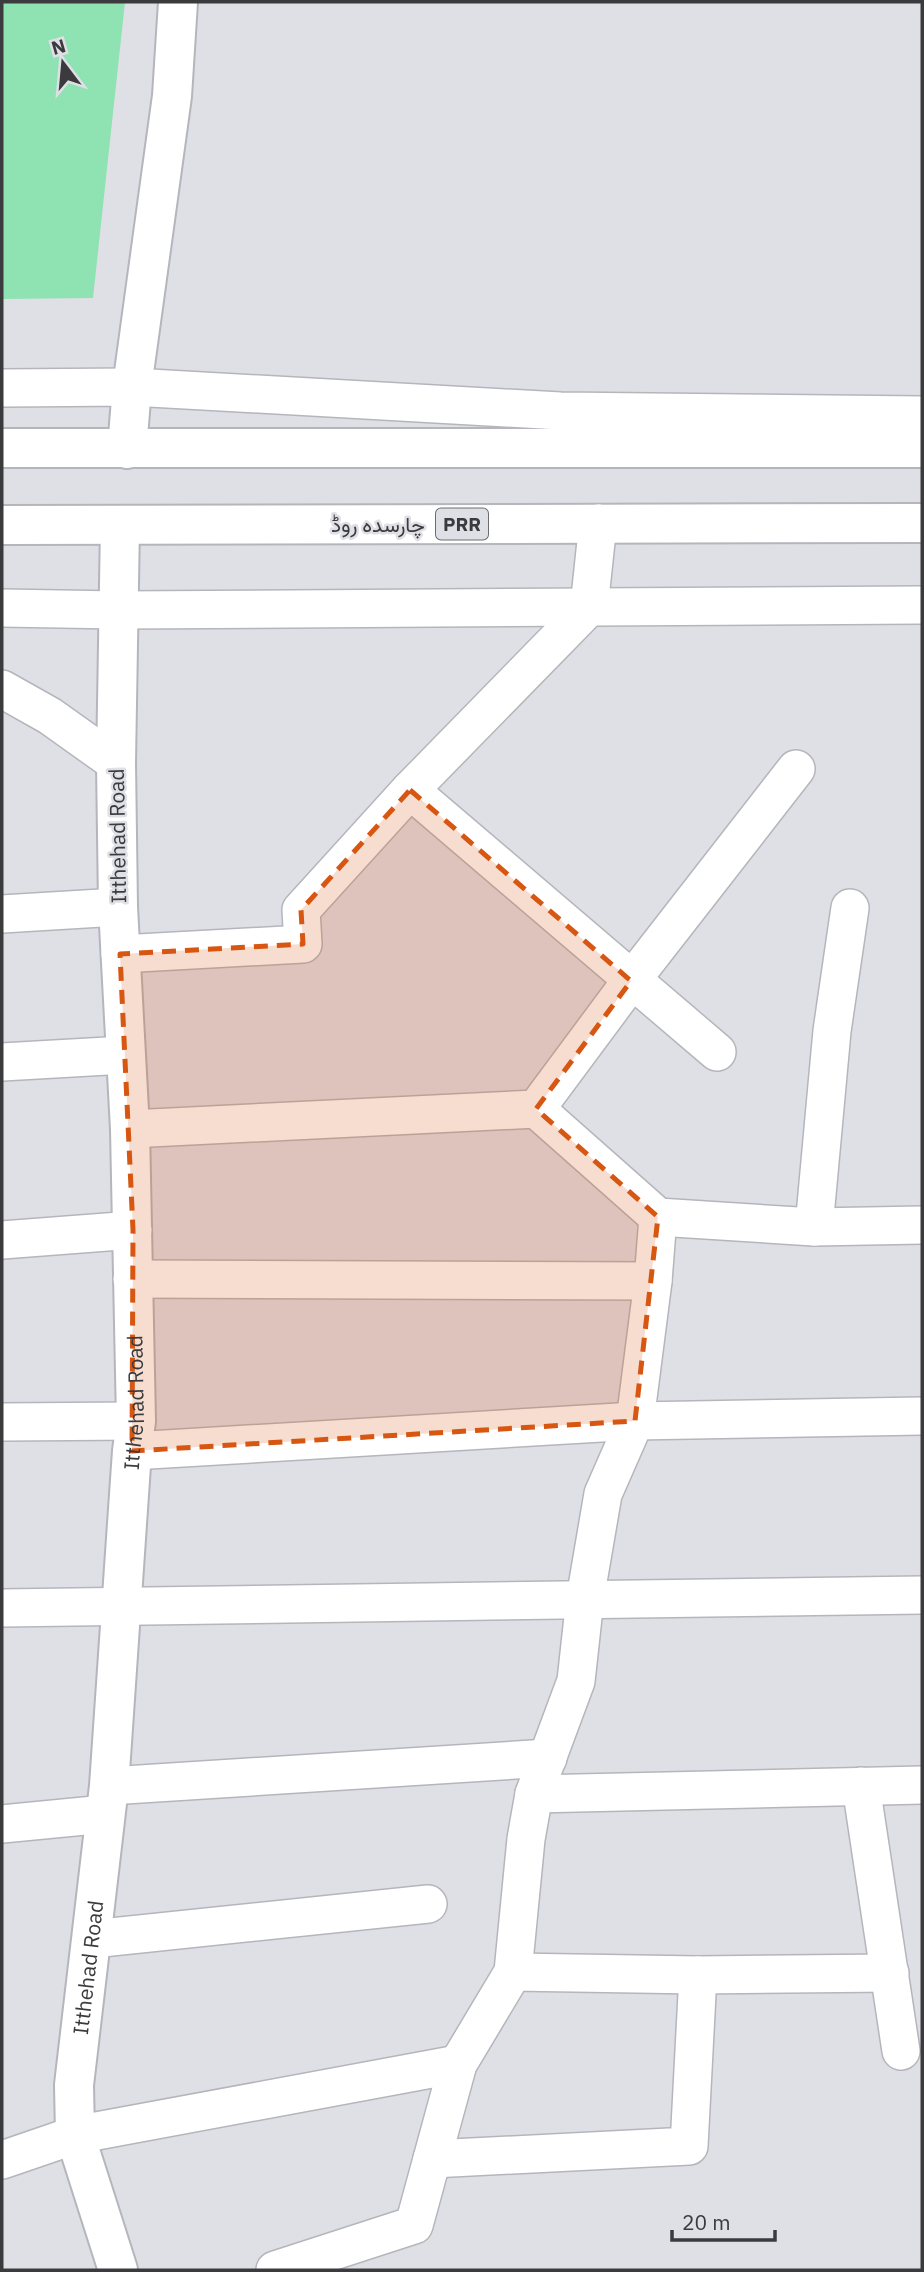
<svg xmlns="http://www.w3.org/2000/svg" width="924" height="2272" font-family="'IBM Plex Sans',Vazirmatn,sans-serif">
<rect width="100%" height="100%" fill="#dfdfe6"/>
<path fill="#8fe2b2" d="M 2,2 L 125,2 L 93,298 L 2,299 Z"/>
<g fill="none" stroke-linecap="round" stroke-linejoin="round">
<defs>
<g id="minor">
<path d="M 2,388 L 132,387 L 560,411 L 922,415"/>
<path d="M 2,608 L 118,610 L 922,605"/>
<path d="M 2,689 L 50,716 L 116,763"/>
<path d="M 410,790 L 717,1052"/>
<path d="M 2,914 L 118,907"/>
<path d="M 120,954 L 303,944 L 301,910 L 410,790 L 589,607 L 598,523"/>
<path d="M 2,1062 L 125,1055"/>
<path d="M 536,1109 L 658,1217 L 814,1227 L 922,1225"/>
<path d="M 130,1129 L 536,1109 L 631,981 L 796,769"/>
<path d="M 814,1227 L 832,1031 L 850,908"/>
<path d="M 2,1240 L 133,1230"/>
<path d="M 132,1279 L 653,1281"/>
<path d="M 2,1422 L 136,1421"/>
<path d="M 132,1451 L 635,1421 L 922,1416"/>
<path d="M 2,1608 L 922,1595"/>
<path d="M 109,1786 L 548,1758"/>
<path d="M 861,1786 L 901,2051"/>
<path d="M 534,1794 L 922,1785"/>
<path d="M 2,1824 L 105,1814"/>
<path d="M 92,1939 L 428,1904"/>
<path d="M 513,1972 L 698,1975 L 890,1973"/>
<path d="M 432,2159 L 689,2146 L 698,1975"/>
<path d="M 2,2160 L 75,2135 L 458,2064"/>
<path d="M 275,2270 L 414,2225 L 458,2064 L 513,1972 L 526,1839 L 534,1794 L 576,1681 L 585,1599 L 603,1494 L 635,1421 L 653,1281 L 658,1217"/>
</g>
<g id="tertiary">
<path d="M 127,449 L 132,387 L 172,96 L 178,2"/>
<path id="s1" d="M 118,2270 L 75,2135 L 74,2085 L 109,1786 L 132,1451 L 136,1421 L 130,1129 L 118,907 L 116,763 L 120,525"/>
</g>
<g id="trunk">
<path d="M 2,448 L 922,448"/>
<path d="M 2,525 L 922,523"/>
</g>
</defs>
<use href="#minor" stroke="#b5b6bc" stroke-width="40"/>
<use href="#tertiary" stroke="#b5b6bc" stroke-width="42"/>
<use href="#trunk" stroke="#b5b6bc" stroke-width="42"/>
<use href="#minor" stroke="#fff" stroke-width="37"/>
<use href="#tertiary" stroke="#fff" stroke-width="38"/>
<use href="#trunk" stroke="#fff" stroke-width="38"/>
</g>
<path fill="#d75611" fill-opacity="0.2" stroke="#d75611" stroke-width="5" stroke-dasharray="14 9" stroke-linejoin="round" d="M 410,790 L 631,981 L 536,1109 L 658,1217 L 635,1421 L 132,1451 L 133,1230 L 120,954 L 303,944 L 301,910 Z"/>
<g text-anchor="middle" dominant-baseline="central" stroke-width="5" stroke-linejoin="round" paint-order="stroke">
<rect fill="#dfdfe6" stroke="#6c6c70" stroke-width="2" x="436" y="508.5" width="52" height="31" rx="5"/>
<g font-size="19" font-weight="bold" fill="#3b3b3e">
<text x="462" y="524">PRR</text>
</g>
<g font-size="21" fill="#3b3b3e" stroke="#dfdfe6">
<text x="378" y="524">چارسدہ روڈ</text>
<text transform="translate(117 836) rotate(-91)">Itthehad Road</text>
<text stroke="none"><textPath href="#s1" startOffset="877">Itthehad Road</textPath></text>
<text stroke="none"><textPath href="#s1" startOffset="310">Itthehad Road</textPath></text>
</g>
</g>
<rect width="924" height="2272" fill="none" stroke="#3b3b3e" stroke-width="7"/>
<g transform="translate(63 63) rotate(344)" stroke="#dfdfe6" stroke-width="5" paint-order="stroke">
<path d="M0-5L12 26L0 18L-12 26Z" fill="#3b3b3e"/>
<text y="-10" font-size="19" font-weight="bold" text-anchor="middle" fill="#3b3b3e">N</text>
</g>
<path d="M672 2230v10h103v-10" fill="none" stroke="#3b3b3e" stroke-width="3.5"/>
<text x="682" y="2230" font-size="21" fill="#3b3b3e" stroke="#dfdfe6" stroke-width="5" paint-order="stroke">20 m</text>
</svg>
